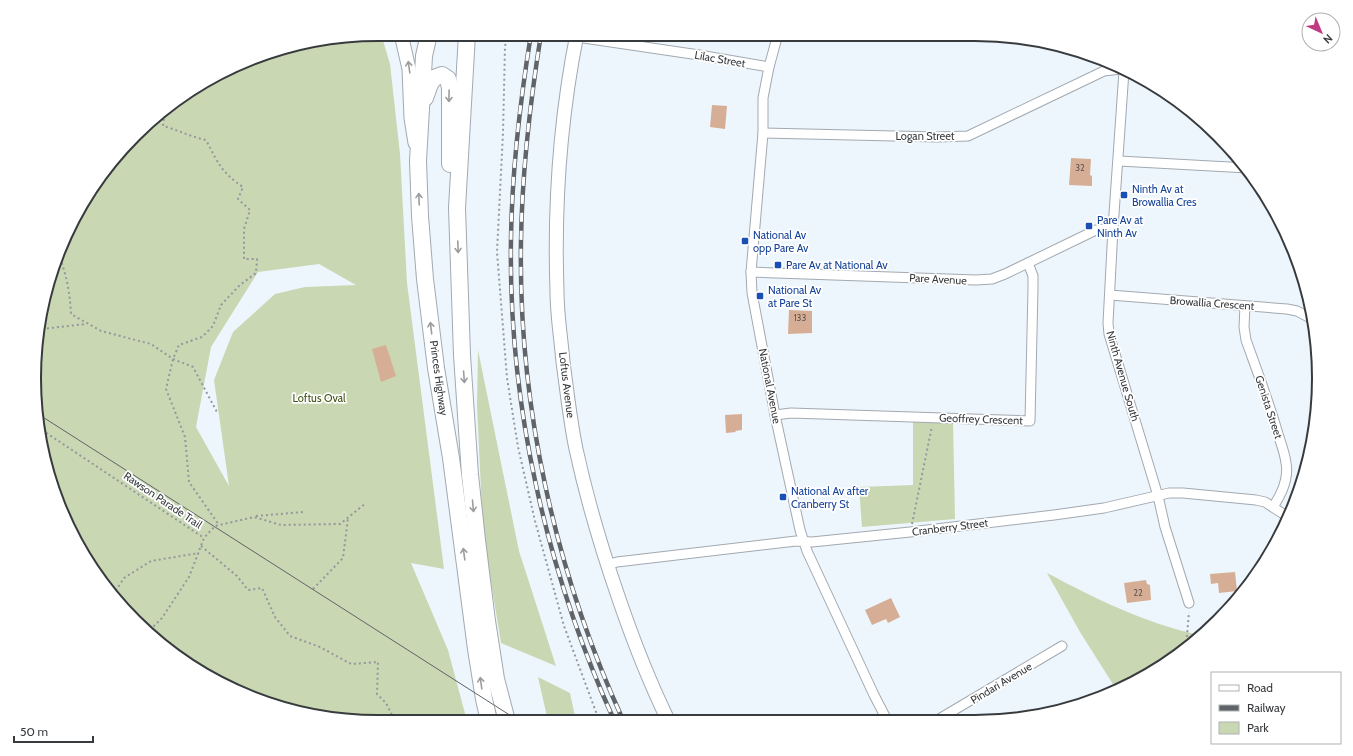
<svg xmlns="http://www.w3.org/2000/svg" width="1353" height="756" font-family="Cabin,sans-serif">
<rect width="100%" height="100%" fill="#eef6fd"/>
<g fill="#c9d7b3" fill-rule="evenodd">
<path d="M 378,34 L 381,34 L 390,64 L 400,154 L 407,283 L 444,569 L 411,563 L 448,650 L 467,721 L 356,721 L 289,710 L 206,676 L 120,605 L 60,510 L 35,401 L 46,289 L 92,187 L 168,105 L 267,52 ZM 319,264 L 356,285 L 305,287 L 275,294 L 233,332 L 214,380 L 229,486 L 196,427 L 211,347 L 258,272 Z"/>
<path d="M 478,350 L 519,551 L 556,666 L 501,643 L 483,533 L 477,405 Z"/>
<path d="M 913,421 L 953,421 L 955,519 L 862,527 L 859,487 L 913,485 Z"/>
<path d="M 1047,573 C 1096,599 1145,623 1199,635 L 1166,664 L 1116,689 L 1080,632 Z"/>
<path d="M 538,677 L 570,693 L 576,721 L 548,721 Z"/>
</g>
<g fill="#d6ae95">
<path d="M 712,105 L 727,106 L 725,129 L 710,127 Z"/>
<path d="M 1071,158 L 1091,159 L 1090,175 L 1092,176 L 1092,186 L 1069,185 Z"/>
<path d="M 789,310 L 812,311 L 812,333 L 788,334 Z"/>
<path d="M 386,345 L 396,376 L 381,382 L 372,349 Z"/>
<path d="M 742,414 L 742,430 L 735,431 L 736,432 L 726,433 L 725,415 Z"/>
<path d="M 1235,572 L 1237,591 L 1219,593 L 1218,583 L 1211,584 L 1210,574 Z"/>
<path d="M 1146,580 L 1147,584 L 1150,585 L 1151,600 L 1127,603 L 1124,583 Z"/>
<path d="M 891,598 L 900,617 L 888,623 L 886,619 L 872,625 L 865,610 Z"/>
</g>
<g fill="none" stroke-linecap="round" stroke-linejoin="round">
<defs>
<g id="street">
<path d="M 778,34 L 769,67 L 763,98 L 763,133 L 751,272 L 752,293 L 775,415 L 800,530 L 807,551 L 874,695 L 887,720"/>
<path d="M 577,37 L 699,55 L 769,67"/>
<path d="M 1124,71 L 1113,228 L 1108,323 L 1109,334 L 1158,496 L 1165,527 L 1189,603"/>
<path d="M 763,133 L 938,137 L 968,136 L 1104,71 L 1121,69"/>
<path d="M 1119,161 L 1248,168"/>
<path d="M 751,272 L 976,280 L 992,279 L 1005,274 L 1096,230 L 1113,228"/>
<path d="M 1110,295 L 1287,309 L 1297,311 L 1312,319"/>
<path d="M 1245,306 L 1244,327 L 1246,340 C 1257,371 1269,402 1278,434 C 1281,443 1285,454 1286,463 C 1289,478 1281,495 1273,507"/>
<path d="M 775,415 L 791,413 L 1030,421 L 1033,288 L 1033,276 L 1028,263"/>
<path d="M 607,565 L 617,562 L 796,541 L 812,542 L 910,532 L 1054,515 L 1104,508 L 1169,493 L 1183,493 L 1256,500 L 1265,502 L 1288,517"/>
<path d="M 939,719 L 1062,646"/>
</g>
<g id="secondary">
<path d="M 401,34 L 409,69 L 411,118 L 415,143"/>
<path d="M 577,34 C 560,119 554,205 557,291 C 557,315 561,338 563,362 C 567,391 570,420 576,449 C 587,500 602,550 619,599 C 633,640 649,681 668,720"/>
</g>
<g id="highway">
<path d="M 429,34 L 424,56 L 418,161 L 420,216 L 425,279 L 436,368 L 451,458 L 476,649 L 484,699 L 489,721"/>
<path d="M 467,34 L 457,208 L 462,355 L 470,475 L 477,540 L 487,621 L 496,679 L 507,721"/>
<path d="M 425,98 L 430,84 L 434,78 L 442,75 L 448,79 L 450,88 L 450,164"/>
</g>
</defs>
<use href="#street" stroke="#a2a9b0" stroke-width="11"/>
<use href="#secondary" stroke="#a2a9b0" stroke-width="15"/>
<use href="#highway" stroke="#a2a9b0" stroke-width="18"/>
<g stroke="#93989d" stroke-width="2" stroke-dasharray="2 3" stroke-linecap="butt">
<path d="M 507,34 L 505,47 L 503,133 L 497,252 L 507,378 L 518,447 L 535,521 L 564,626 L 599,720"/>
<path d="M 165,109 L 163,126 C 178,130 191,137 206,140 C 218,163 221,172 243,187 L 238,199 L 250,210 L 244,229 L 244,259 L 257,259 L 256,273 L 240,285 L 221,305 L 213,326 L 202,337 L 179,345 L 173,359 L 166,389 L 185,437 L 189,482 L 219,525"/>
<path d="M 60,258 C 67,277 70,294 71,314 L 101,331 L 151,344 L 173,359 L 193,367 L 218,414"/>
<path d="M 42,329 L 86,324"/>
<path d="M 42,430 L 204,538"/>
<path d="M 256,516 L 303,512"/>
<path d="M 912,524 L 932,426"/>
<path d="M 201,546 L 237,576 L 248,590 L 262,588 L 275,617 L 290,636 L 320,647 L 351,664 L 378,662 L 377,694 L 386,703 L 395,721"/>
<path d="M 313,589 L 343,558 L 348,518"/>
<path d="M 113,595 L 124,578 L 151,561 L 199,553"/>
<path d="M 150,630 L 162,618 L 189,577 L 204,538 L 215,526 L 254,517 L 281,525 L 340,524 L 366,503"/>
<path d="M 1186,647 L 1189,612"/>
</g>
<use href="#street" stroke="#fff" stroke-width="9"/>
<use href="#secondary" stroke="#fff" stroke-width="13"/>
<use href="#highway" stroke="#fff" stroke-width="16"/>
<path stroke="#606468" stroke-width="1" d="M 38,414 L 519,721"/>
<defs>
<g id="rail">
<path d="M 531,34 C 520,102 512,169 511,238 C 508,403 546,570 614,720"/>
<path d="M 541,34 C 530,103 522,171 521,241 C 518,405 555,571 623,720"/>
</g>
</defs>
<use href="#rail" stroke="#606468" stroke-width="4.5"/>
<use href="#rail" stroke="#fff" stroke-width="3" stroke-dasharray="9" stroke-linecap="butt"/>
</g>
<defs><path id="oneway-shaft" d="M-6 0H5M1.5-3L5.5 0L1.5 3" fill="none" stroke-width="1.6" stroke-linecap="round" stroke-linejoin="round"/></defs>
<g stroke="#9c9d9e">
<use href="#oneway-shaft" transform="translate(409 67) rotate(-98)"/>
<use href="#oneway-shaft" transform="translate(449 96) rotate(91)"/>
<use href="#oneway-shaft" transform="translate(419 199) rotate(-92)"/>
<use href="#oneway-shaft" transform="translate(458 247) rotate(88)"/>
<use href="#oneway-shaft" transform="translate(431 328) rotate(-97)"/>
<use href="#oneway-shaft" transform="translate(464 377) rotate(86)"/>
<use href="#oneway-shaft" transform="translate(473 506) rotate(85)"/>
<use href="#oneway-shaft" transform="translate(464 554) rotate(-98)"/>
<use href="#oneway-shaft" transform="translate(481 683) rotate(-98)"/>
</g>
<g fill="#1a4fb4" stroke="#fff" stroke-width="1.5">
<rect x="1120" y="191" width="8" height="8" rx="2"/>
<rect x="1085" y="222" width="8" height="8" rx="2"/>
<rect x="741" y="237" width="8" height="8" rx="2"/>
<rect x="774" y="261" width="8" height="8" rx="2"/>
<rect x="756" y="292" width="8" height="8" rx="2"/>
<rect x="779" y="493" width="8" height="8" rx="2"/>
</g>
<g text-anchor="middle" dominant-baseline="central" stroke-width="3.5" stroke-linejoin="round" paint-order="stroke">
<g font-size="9" fill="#605854">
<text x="1080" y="167">32</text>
<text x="800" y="317">133</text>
<text x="1138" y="592">22</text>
</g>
<g font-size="11" fill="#383b3e" stroke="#fff">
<text transform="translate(720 59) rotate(10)">Lilac Street</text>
<text x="925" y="136">Logan Street</text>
<text transform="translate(938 279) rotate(3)">Pare Avenue</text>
<text transform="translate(1212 303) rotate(4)">Browallia Crescent</text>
<text transform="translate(1123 376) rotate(74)">Ninth Avenue South</text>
<text transform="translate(439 378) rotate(82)">Princes Highway</text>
<text transform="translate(567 385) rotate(83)">Loftus Avenue</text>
<text transform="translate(770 386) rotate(79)">National Avenue</text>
<text transform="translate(1269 407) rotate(72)">Genista Street</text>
<text transform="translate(981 419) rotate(2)">Geoffrey Crescent</text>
<text transform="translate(163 500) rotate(34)">Rawson Parade Trail</text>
<text transform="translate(950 527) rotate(-7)">Cranberry Street</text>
<text transform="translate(1001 683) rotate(-31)">Pindari Avenue</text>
</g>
<g font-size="11" fill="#164399" stroke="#fff" text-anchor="start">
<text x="1132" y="189">Ninth Av at<tspan x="1132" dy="13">Browallia Cres</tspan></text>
<text x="1097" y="220">Pare Av at<tspan x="1097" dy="13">Ninth Av</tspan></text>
<text x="753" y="235">National Av<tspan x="753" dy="13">opp Pare Av</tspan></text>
<text x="786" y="265">Pare Av at National Av</text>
<text x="768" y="290">National Av<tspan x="768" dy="13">at Pare St</tspan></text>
<text x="791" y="491">National Av after<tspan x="791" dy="13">Cranberry St</tspan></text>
</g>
<g font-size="11" fill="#405214" stroke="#fff">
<text x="319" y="398">Loftus Oval</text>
</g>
</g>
<path d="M0 0H1353V756H0ZM378 41H975A337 337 0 0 1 1312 378V378A337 337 0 0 1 975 715H378A337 337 0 0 1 41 378V378A337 337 0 0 1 378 41Z" fill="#fff" fill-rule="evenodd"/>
<path fill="none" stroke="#383b3e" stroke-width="2" d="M378 41H975A337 337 0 0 1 1312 378V378A337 337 0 0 1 975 715H378A337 337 0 0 1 41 378V378A337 337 0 0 1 378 41Z"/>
<rect x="1211" y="672" width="130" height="72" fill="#ffffff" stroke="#afb1b2"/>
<rect x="1219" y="685" width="20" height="6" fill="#ffffff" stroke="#afb1b2"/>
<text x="1247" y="692" font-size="12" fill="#383b3e">Road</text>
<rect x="1219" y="705" width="20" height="6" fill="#606468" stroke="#afb1b2"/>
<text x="1247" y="712" font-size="12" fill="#383b3e">Railway</text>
<rect x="1219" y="722" width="20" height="12" fill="#c9d7b3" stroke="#afb1b2"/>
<text x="1247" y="732" font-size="12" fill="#383b3e">Park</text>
<g transform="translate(1321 32) rotate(136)"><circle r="19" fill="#ffffff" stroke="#afb1b2"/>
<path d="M0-3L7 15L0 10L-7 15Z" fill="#be3b82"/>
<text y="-6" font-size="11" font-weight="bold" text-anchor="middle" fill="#383b3e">N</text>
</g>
<path d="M14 736v6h79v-6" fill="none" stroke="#383b3e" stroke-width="2"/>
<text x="20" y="736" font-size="12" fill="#383b3e" stroke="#ffffff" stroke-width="3" paint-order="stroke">50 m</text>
</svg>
